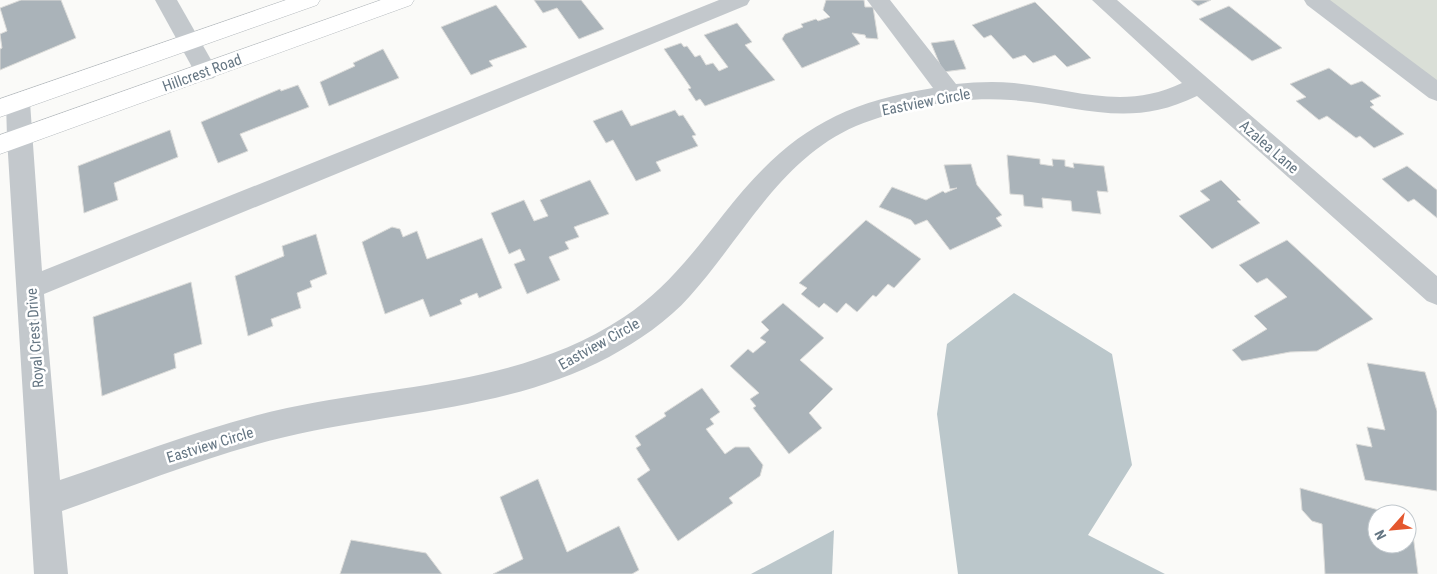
<svg xmlns="http://www.w3.org/2000/svg" width="1437" height="574" font-family="'Roboto Condensed',sans-serif">
<rect width="100%" height="100%" fill="#fafaf8"/>
<path fill="#dadfd7" d="M 1320,0 L 1437,0 L 1437,87 Z"/>
<g fill="#bbc7cb">
<path d="M 1014,293 L 1112,354 L 1132,465 L 1088,535 L 1165,574 L 958,574 L 937,414 L 947,344 Z"/>
<path d="M 834,530 L 832,574 L 751,574 Z"/>
</g>
<g fill="#aab3b9" stroke="#dcdcda">
<path d="M 21,0 L 61,0 L 76,38 L 0,70 L 0,49 L 2,48 L 0,34 L 7,31 L 0,8 Z"/>
<path d="M 534,0 L 581,0 L 604,29 L 579,39 L 557,8 L 543,13 Z"/>
<path d="M 826,0 L 864,0 L 865,7 L 873,7 L 878,39 L 866,38 L 865,35 L 852,33 L 860,44 L 802,68 L 782,39 L 785,34 L 803,27 L 801,24 L 816,19 L 818,21 L 830,17 L 823,10 Z"/>
<path d="M 1191,0 L 1211,0 L 1198,6 Z"/>
<path d="M 1035,2 L 1091,58 L 1067,67 L 1055,55 L 1033,63 L 1025,55 L 1013,59 L 991,35 L 984,38 L 972,25 Z"/>
<path d="M 496,5 L 527,47 L 489,61 L 493,66 L 471,75 L 441,27 Z"/>
<path d="M 1229,6 L 1282,48 L 1252,61 L 1199,19 Z"/>
<path d="M 737,23 L 752,42 L 745,45 L 775,80 L 705,106 L 700,99 L 696,101 L 688,89 L 691,88 L 664,49 L 681,43 L 684,47 L 687,46 L 695,57 L 700,55 L 706,65 L 713,63 L 719,71 L 728,67 L 704,35 Z"/>
<path d="M 954,40 L 966,69 L 943,72 L 931,43 Z"/>
<path d="M 383,49 L 399,78 L 329,106 L 320,82 L 355,66 L 353,63 Z"/>
<path d="M 1329,68 L 1351,85 L 1362,81 L 1381,96 L 1370,101 L 1374,105 L 1370,107 L 1404,134 L 1374,148 L 1360,136 L 1356,138 L 1327,116 L 1319,120 L 1296,101 L 1306,97 L 1290,84 Z"/>
<path d="M 298,85 L 309,107 L 240,134 L 248,151 L 218,163 L 201,122 L 280,89 L 281,91 Z"/>
<path d="M 622,110 L 631,126 L 675,110 L 679,116 L 683,115 L 696,135 L 692,136 L 698,146 L 656,162 L 661,171 L 636,181 L 613,140 L 606,143 L 593,121 Z"/>
<path d="M 170,130 L 178,157 L 114,183 L 118,200 L 84,213 L 78,166 Z"/>
<path d="M 1007,155 L 1040,159 L 1040,164 L 1053,166 L 1052,159 L 1065,160 L 1065,166 L 1074,168 L 1073,163 L 1104,166 L 1108,192 L 1097,191 L 1101,214 L 1072,211 L 1071,201 L 1042,198 L 1043,208 L 1024,206 L 1023,195 L 1010,194 Z"/>
<path d="M 971,164 L 977,185 L 1002,215 L 996,218 L 1002,226 L 950,250 L 927,220 L 915,225 L 911,220 L 879,207 L 892,187 L 926,200 L 943,191 L 945,193 L 957,188 L 950,189 L 944,165 Z"/>
<path d="M 1407,166 L 1437,190 L 1437,218 L 1414,199 L 1408,202 L 1382,179 Z"/>
<path d="M 590,180 L 609,214 L 574,227 L 579,237 L 565,242 L 569,249 L 549,257 L 560,280 L 527,294 L 514,264 L 525,260 L 520,249 L 509,254 L 491,213 L 524,200 L 534,221 L 548,216 L 540,200 Z"/>
<path d="M 1221,180 L 1241,200 L 1237,201 L 1260,223 L 1212,249 L 1179,216 L 1210,200 L 1200,191 Z"/>
<path d="M 866,220 L 921,259 L 894,288 L 888,284 L 876,297 L 873,295 L 857,312 L 846,303 L 837,313 L 824,303 L 819,308 L 801,294 L 807,288 L 799,283 Z"/>
<path d="M 392,227 L 400,229 L 403,237 L 417,231 L 427,259 L 482,238 L 502,288 L 479,298 L 477,293 L 460,300 L 462,304 L 430,317 L 423,299 L 385,314 L 362,242 Z"/>
<path d="M 316,234 L 327,274 L 310,281 L 312,287 L 297,293 L 301,308 L 271,319 L 273,326 L 248,336 L 235,276 L 284,256 L 282,246 Z"/>
<path d="M 1287,240 L 1373,319 L 1317,351 L 1290,352 L 1242,361 L 1232,350 L 1267,329 L 1254,316 L 1287,297 L 1267,278 L 1257,283 L 1239,265 Z"/>
<path d="M 191,282 L 202,344 L 174,354 L 176,368 L 102,396 L 93,317 Z"/>
<path d="M 783,303 L 824,338 L 800,360 L 833,389 L 809,413 L 822,428 L 789,454 L 753,408 L 756,406 L 750,399 L 759,393 L 730,366 L 748,349 L 753,353 L 766,342 L 760,338 L 769,330 L 761,322 Z"/>
<path d="M 1367,363 L 1425,372 L 1437,411 L 1437,491 L 1365,480 L 1356,444 L 1372,447 L 1367,427 L 1385,430 Z"/>
<path d="M 702,388 L 720,412 L 710,419 L 714,424 L 706,429 L 725,454 L 735,447 L 749,447 L 763,465 L 760,476 L 729,498 L 733,503 L 678,541 L 637,479 L 650,470 L 636,448 L 641,445 L 635,436 L 666,416 L 664,413 Z"/>
<path d="M 538,479 L 567,552 L 619,526 L 639,570 L 632,574 L 493,574 L 523,559 L 500,497 Z"/>
<path d="M 1300,488 L 1393,514 L 1377,514 L 1377,544 L 1407,544 L 1407,518 L 1411,519 L 1418,574 L 1325,574 L 1322,524 L 1312,521 L 1302,510 Z"/>
<path d="M 351,540 L 426,553 L 442,574 L 340,574 Z"/>
</g>
<g fill="none" stroke-linecap="round" stroke-linejoin="round">
<defs>
<g id="major">
<path d="M 286,0 L 320,0 L 317,5 L 0,117 L 0,99 Z"/>
<path d="M 381,0 L 414,0 L 411,5 L 0,154 L 0,135 Z"/>
</g>
</defs>
<use href="#major" stroke="#b5babe" stroke-width="1"/>
<g fill="#c3c8cc" fill-rule="evenodd">
<path d="M 155,0 L 177,0 L 218,72 L 214,78 L 206,80 L 198,78 Z"/>
<path d="M 719,0 L 750,0 L 747,5 L 44,294 L 60,480 C 135,455 209,425 287,408 C 403,383 521,385 624,317 C 665,290 693,253 723,215 C 785,136 834,104 933,88 L 867,0 L 890,0 L 956,84 C 975,82 995,81 1014,83 C 1074,89 1124,111 1182,83 L 1092,0 L 1117,0 L 1437,276 L 1437,305 L 1427,301 L 1197,96 C 1127,130 1082,105 1011,100 C 961,96 903,107 856,126 C 780,159 743,237 690,296 C 668,321 638,341 609,357 C 506,411 395,411 285,437 C 209,455 136,485 62,511 L 68,574 L 34,574 L 7,138 L 6,102 L 10,96 L 18,93 L 26,96 L 30,102 L 42,271 Z"/>
<path d="M 1304,0 L 1330,0 L 1437,80 L 1437,101 L 1429,98 L 1307,5 Z"/>
</g>
<use href="#major" fill="#fff" fill-rule="evenodd"/>
</g>
<g text-anchor="middle" dominant-baseline="central" stroke-width="5" stroke-linejoin="round" paint-order="stroke">
<g font-size="15" fill="#657683" stroke="#fff">
<text transform="translate(202 73) rotate(-20)">Hillcrest Road</text>
<text transform="translate(926 102) rotate(-11)">Eastview Circle</text>
<text transform="translate(1269 147) rotate(41)">Azalea Lane</text>
<text transform="translate(35 338) rotate(-94)">Royal Crest Drive</text>
<text transform="translate(599 344) rotate(-29)">Eastview Circle</text>
<text transform="translate(210 445) rotate(-17)">Eastview Circle</text>
</g>
</g>
<g transform="translate(1392 529) rotate(243)"><circle r="24" fill="#ffffff" stroke="#c1c8cd"/>
<path d="M0-4L9 19L0 12L-9 19Z" fill="#e4572e"/>
<text y="-8" font-size="14" font-weight="bold" text-anchor="middle" fill="#657683">N</text>
</g>
</svg>
